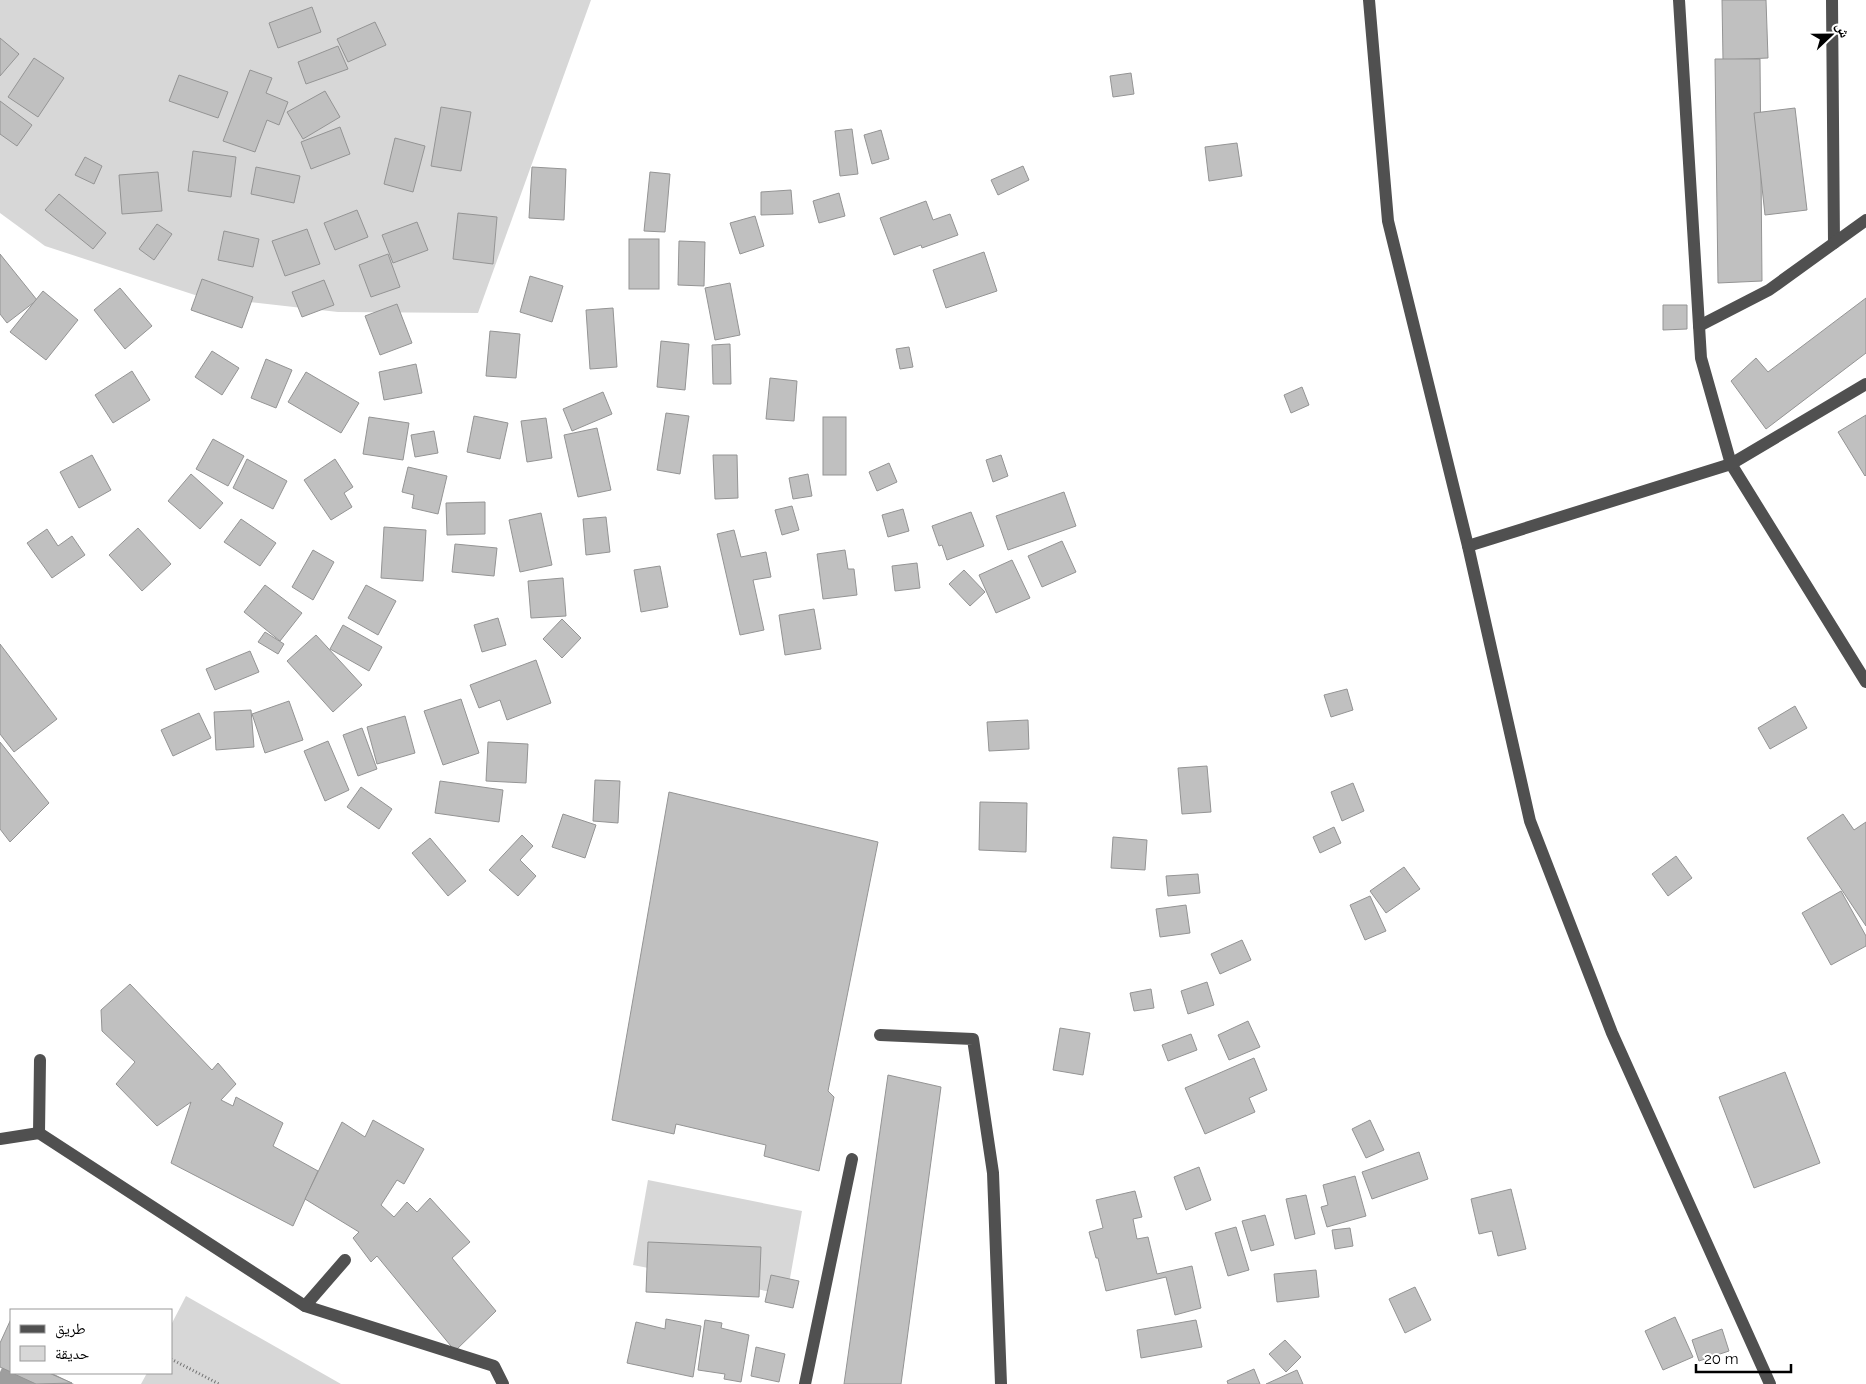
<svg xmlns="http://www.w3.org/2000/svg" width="1866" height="1384" font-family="Raleway,'Noto Naskh Arabic',sans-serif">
<rect width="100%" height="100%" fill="#fff"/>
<g fill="#d7d7d7">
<path d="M 0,0 L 591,0 L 478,313 L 338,312 L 198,296 L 45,246 L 0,213 Z"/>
<path d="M 648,1180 L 802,1211 L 787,1295 L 633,1265 Z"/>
<path d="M 186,1296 L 341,1384 L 141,1384 L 147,1373 L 171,1373 L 171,1325 Z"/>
</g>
<path fill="#9e9e9e" d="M 10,1351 L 11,1352 L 11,1373 L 52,1373 L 74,1384 L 0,1384 L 0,1372 Z"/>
<g fill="#c0c0c0" stroke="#949494">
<path d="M 1722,0 L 1766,0 L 1768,58 L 1723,60 Z"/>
<path d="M 312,7 L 321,32 L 278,48 L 269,23 Z"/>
<path d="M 375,22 L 386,45 L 348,62 L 337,39 Z"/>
<path d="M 0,38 L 19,54 L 0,76 Z"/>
<path d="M 338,46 L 348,69 L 306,84 L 298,62 Z"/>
<path d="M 34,58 L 64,78 L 38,117 L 8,97 Z"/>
<path d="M 1715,59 L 1760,59 L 1762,281 L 1718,283 Z"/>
<path d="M 250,70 L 272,78 L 266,93 L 288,102 L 279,125 L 267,120 L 255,152 L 223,141 Z"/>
<path d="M 1131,73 L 1134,94 L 1113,97 L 1110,76 Z"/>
<path d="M 179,75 L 228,92 L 218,118 L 169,101 Z"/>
<path d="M 325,91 L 340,117 L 303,139 L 287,112 Z"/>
<path d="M 0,101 L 32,125 L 17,146 L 0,134 Z"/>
<path d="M 441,107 L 471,112 L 461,171 L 431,166 Z"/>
<path d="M 1795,108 L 1807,210 L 1765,215 L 1754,113 Z"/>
<path d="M 340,127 L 350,154 L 311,169 L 301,142 Z"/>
<path d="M 852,129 L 858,174 L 840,176 L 835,131 Z"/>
<path d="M 881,130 L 889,159 L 872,164 L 864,135 Z"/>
<path d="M 395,138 L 425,146 L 413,192 L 384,184 Z"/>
<path d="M 1237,143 L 1242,176 L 1209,181 L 1205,147 Z"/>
<path d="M 193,151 L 236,157 L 231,197 L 188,191 Z"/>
<path d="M 85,157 L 102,166 L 94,184 L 75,175 Z"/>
<path d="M 1023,166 L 1029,180 L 998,195 L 991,180 Z"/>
<path d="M 256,167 L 300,176 L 294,203 L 251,194 Z"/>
<path d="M 532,167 L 566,169 L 564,220 L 529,218 Z"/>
<path d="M 158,172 L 162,211 L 122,214 L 119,175 Z"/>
<path d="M 650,172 L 670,174 L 665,232 L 644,231 Z"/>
<path d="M 791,190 L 793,214 L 761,215 L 761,192 Z"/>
<path d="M 839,193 L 845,216 L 819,223 L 813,201 Z"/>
<path d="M 59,194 L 106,233 L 93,249 L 45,210 Z"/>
<path d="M 926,201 L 933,220 L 950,214 L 958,235 L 922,248 L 921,245 L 894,255 L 880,218 Z"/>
<path d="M 357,210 L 368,237 L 335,250 L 324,223 Z"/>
<path d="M 458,213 L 497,217 L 493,264 L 453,259 Z"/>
<path d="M 755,216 L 764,246 L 740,254 L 730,223 Z"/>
<path d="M 417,222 L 428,250 L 393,263 L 382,235 Z"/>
<path d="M 157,224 L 172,234 L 154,260 L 139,249 Z"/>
<path d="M 307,229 L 320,264 L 285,276 L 272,241 Z"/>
<path d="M 224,231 L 259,239 L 253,267 L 218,260 Z"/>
<rect x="629" y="239" width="30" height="50"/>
<path d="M 679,241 L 705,242 L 704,286 L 678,285 Z"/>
<path d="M 984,252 L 997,291 L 946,308 L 933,270 Z"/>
<path d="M 0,254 L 37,300 L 7,323 L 0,314 Z"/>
<path d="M 388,254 L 400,287 L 371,297 L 359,265 Z"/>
<path d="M 530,276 L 563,286 L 552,322 L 520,312 Z"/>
<path d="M 202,279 L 253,297 L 242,328 L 191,310 Z"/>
<path d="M 324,280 L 334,305 L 302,317 L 292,292 Z"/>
<path d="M 730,283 L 740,335 L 715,340 L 705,288 Z"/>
<path d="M 120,288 L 152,326 L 125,349 L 94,310 Z"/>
<path d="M 43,291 L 78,320 L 46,360 L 10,332 Z"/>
<path d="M 1866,298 L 1866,353 L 1766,429 L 1731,381 L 1756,358 L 1768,372 Z"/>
<path d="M 397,304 L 412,343 L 380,355 L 365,316 Z"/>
<path d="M 1663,305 L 1687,305 L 1687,329 L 1663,330 Z"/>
<path d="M 613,308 L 617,367 L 590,369 L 586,310 Z"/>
<path d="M 490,331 L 520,334 L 516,378 L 486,376 Z"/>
<path d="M 661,341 L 689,344 L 685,390 L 657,387 Z"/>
<path d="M 730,344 L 731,384 L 713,384 L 712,345 Z"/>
<path d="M 909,347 L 913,367 L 900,369 L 896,349 Z"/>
<path d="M 212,351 L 239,368 L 222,395 L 195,377 Z"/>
<path d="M 266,359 L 292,370 L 276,408 L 251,398 Z"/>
<path d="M 416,364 L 422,393 L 384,400 L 379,372 Z"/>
<path d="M 132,371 L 150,400 L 113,423 L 95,395 Z"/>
<path d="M 306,372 L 359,403 L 341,433 L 288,402 Z"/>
<path d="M 770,378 L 797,381 L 794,421 L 766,419 Z"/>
<path d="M 1302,387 L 1309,405 L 1291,413 L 1284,395 Z"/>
<path d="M 603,392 L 612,414 L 572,431 L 563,409 Z"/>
<path d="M 666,413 L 689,416 L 680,474 L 657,470 Z"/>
<path d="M 1866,415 L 1866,475 L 1865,476 L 1838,432 Z"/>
<path d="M 474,416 L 508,423 L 500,459 L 467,452 Z"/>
<path d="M 369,417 L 409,423 L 403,460 L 363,454 Z"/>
<rect x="823" y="417" width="23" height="58"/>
<path d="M 546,418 L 552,458 L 527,462 L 521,421 Z"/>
<path d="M 597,428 L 611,490 L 578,497 L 564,435 Z"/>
<path d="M 434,431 L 438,453 L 415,457 L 411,435 Z"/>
<path d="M 213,439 L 244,456 L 228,486 L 196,469 Z"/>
<path d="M 92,455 L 111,490 L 79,508 L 60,472 Z"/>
<path d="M 713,455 L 737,455 L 738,498 L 715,499 Z"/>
<path d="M 1001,455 L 1008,476 L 993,482 L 986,460 Z"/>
<path d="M 247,459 L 287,481 L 273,509 L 233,488 Z"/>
<path d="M 335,459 L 353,487 L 344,493 L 352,507 L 331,520 L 304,480 Z"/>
<path d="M 889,463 L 897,482 L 877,491 L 869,472 Z"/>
<path d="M 408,467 L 447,476 L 438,514 L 412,508 L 414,495 L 402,492 Z"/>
<path d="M 191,474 L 223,503 L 200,529 L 168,501 Z"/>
<path d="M 808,474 L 812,496 L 793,499 L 789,478 Z"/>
<path d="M 1064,492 L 1076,526 L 1008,550 L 996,516 Z"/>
<path d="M 485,502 L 485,534 L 447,535 L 446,503 Z"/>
<path d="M 792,506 L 799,530 L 782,535 L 775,510 Z"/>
<path d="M 903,509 L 909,531 L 888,537 L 882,515 Z"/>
<path d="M 971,512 L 984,546 L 947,560 L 942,545 L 939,546 L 932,526 Z"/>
<path d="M 541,513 L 552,565 L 520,572 L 509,520 Z"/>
<path d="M 606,517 L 610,552 L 586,555 L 583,519 Z"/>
<path d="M 241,519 L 276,543 L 260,566 L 224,542 Z"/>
<path d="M 384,527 L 426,530 L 423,581 L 381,578 Z"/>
<path d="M 138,528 L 171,564 L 142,591 L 109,555 Z"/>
<path d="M 47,529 L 58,546 L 72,536 L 85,555 L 52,578 L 27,543 Z"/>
<path d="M 734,530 L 741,557 L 766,552 L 771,577 L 753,580 L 764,630 L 740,635 L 717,534 Z"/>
<path d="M 1062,541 L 1076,572 L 1042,587 L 1028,556 Z"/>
<path d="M 455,544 L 497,548 L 494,576 L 452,572 Z"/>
<path d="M 313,550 L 334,562 L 313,600 L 292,587 Z"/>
<path d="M 845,550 L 848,569 L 854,569 L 857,595 L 823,599 L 817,554 Z"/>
<path d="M 1012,560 L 1030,598 L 996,613 L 979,575 Z"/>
<path d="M 917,563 L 920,588 L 895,591 L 892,566 Z"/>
<path d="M 660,566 L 668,607 L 641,612 L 634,570 Z"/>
<path d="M 964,570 L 985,592 L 970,606 L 949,584 Z"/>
<path d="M 563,578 L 566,616 L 531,618 L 528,581 Z"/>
<path d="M 265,585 L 302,613 L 280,641 L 244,612 Z"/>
<path d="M 366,585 L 396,601 L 378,635 L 348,618 Z"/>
<path d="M 814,609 L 821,649 L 785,655 L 779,615 Z"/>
<path d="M 498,618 L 506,645 L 482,652 L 474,625 Z"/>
<path d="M 562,619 L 581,638 L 562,658 L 543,639 Z"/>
<path d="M 343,625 L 382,647 L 369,671 L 330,649 Z"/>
<path d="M 265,632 L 284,644 L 278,654 L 258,642 Z"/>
<path d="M 316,635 L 362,685 L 333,712 L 287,661 Z"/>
<path d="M 0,644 L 57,719 L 14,752 L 0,734 Z"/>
<path d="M 250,651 L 259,672 L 215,690 L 206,669 Z"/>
<path d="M 536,660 L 551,703 L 507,720 L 500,700 L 479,708 L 470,685 Z"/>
<path d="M 1347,689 L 1353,710 L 1331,717 L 1324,695 Z"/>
<path d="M 461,699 L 479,753 L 443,765 L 424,711 Z"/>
<path d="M 289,701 L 303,740 L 265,753 L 252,714 Z"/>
<path d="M 1795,706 L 1807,728 L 1770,749 L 1758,728 Z"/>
<path d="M 251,710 L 254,747 L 216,750 L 214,712 Z"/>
<path d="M 199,713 L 211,738 L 173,756 L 161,730 Z"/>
<path d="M 405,716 L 415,753 L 377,764 L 367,727 Z"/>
<path d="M 1028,720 L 1029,749 L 989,751 L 987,722 Z"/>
<path d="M 362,728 L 377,769 L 358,776 L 343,735 Z"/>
<path d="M 328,741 L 349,790 L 325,801 L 304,751 Z"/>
<path d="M 0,742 L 49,803 L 10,842 L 0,829 Z"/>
<path d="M 488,742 L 528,744 L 526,783 L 486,781 Z"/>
<path d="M 1207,766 L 1211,812 L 1182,814 L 1178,768 Z"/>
<path d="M 595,780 L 620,781 L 618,823 L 593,821 Z"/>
<path d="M 440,781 L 503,790 L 499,822 L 435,813 Z"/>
<path d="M 1353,783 L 1364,811 L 1342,821 L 1331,792 Z"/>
<path d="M 361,787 L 392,809 L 379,829 L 347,807 Z"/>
<path d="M 669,792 L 878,842 L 828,1091 L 834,1097 L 819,1171 L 764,1156 L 766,1145 L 676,1124 L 674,1134 L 612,1120 Z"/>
<path d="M 980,802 L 1027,803 L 1026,852 L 979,850 Z"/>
<path d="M 563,814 L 596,825 L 585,858 L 552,847 Z"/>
<path d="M 1843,814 L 1854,830 L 1866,822 L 1866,926 L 1807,838 Z"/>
<path d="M 1334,827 L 1341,843 L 1320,853 L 1313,837 Z"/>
<path d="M 522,835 L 533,846 L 520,860 L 536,876 L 518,896 L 489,870 Z"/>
<path d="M 1113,837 L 1147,840 L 1145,870 L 1111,868 Z"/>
<path d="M 430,838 L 466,881 L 448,896 L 412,853 Z"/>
<path d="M 1676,856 L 1692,878 L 1668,896 L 1652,874 Z"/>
<path d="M 1404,867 L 1420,889 L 1386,913 L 1370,891 Z"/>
<path d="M 1198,874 L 1200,893 L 1168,896 L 1166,876 Z"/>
<path d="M 1841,891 L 1866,936 L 1866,946 L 1831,965 L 1802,913 Z"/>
<path d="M 1370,896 L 1386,931 L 1365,940 L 1350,905 Z"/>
<path d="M 1186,905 L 1190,933 L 1160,937 L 1156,909 Z"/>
<path d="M 1242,940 L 1251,960 L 1220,974 L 1211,954 Z"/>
<path d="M 1207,982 L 1214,1005 L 1188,1014 L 1181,991 Z"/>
<path d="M 130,984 L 212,1070 L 218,1063 L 236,1084 L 221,1100 L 233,1106 L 236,1097 L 283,1123 L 273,1146 L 318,1171 L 293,1226 L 171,1163 L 191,1102 L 157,1126 L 116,1084 L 135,1062 L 102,1031 L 101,1010 Z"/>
<path d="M 1151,989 L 1154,1008 L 1134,1011 L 1130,993 Z"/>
<path d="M 1248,1021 L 1260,1047 L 1229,1060 L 1218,1035 Z"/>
<path d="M 1060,1028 L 1090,1033 L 1083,1075 L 1053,1070 Z"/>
<path d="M 1191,1034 L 1197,1050 L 1168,1061 L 1162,1045 Z"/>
<path d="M 1254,1058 L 1267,1090 L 1249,1098 L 1255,1112 L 1205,1134 L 1185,1088 Z"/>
<path d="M 1785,1072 L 1820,1163 L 1754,1188 L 1719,1097 Z"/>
<path d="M 888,1075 L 941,1087 L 901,1384 L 844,1384 Z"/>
<path d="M 373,1120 L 424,1149 L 404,1184 L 397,1180 L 381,1205 L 394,1217 L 407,1202 L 417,1212 L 430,1198 L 470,1242 L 452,1258 L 496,1311 L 455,1351 L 377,1256 L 371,1262 L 353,1238 L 359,1232 L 305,1199 L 342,1122 L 365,1137 Z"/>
<path d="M 1370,1120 L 1384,1150 L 1366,1158 L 1352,1129 Z"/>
<path d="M 1419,1152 L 1428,1179 L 1372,1199 L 1362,1172 Z"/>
<path d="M 1199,1167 L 1211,1200 L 1186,1210 L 1174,1177 Z"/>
<path d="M 1355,1176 L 1366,1216 L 1327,1227 L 1321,1207 L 1328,1205 L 1323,1185 Z"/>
<path d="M 1511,1189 L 1526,1249 L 1498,1256 L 1492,1231 L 1479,1234 L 1471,1199 Z"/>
<path d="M 1135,1191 L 1142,1217 L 1133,1219 L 1137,1239 L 1148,1237 L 1157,1274 L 1192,1266 L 1201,1308 L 1175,1315 L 1166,1277 L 1106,1291 L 1098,1258 L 1096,1258 L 1089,1232 L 1103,1228 L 1096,1200 Z"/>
<path d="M 1306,1195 L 1315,1234 L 1295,1239 L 1286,1199 Z"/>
<path d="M 1265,1215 L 1274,1245 L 1251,1251 L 1242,1221 Z"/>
<path d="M 1236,1227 L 1249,1270 L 1228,1276 L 1215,1233 Z"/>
<path d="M 1350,1228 L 1353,1246 L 1335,1249 L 1332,1230 Z"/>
<path d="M 648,1242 L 761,1247 L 759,1297 L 646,1292 Z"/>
<path d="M 1316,1270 L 1319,1297 L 1277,1302 L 1274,1274 Z"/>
<path d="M 771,1275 L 799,1281 L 793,1308 L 765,1302 Z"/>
<path d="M 1415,1287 L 1431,1320 L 1405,1333 L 1389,1299 Z"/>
<path d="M 1675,1317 L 1693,1357 L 1663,1370 L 1645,1331 Z"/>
<path d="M 11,1319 L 11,1372 L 0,1367 L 0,1343 Z"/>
<path d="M 666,1319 L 701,1326 L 693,1377 L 627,1363 L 636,1322 L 665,1329 Z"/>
<path d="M 705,1320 L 722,1323 L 721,1328 L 749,1335 L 741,1382 L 724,1379 L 725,1374 L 698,1370 Z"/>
<path d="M 1196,1320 L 1202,1347 L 1141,1358 L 1137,1330 Z"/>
<path d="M 1722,1329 L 1729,1351 L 1699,1361 L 1692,1340 Z"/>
<path d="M 1285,1340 L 1301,1357 L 1286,1372 L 1269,1354 Z"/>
<path d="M 756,1347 L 785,1354 L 779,1382 L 751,1376 Z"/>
<path d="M 1254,1369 L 1260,1384 L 1228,1384 L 1227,1381 Z"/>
<path d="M 1297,1370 L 1303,1384 L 1266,1384 Z"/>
<path d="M 12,1373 L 49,1373 L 72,1383 L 36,1384 Z"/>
</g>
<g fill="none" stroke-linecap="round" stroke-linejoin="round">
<path stroke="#727272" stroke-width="3" stroke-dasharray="1 2.5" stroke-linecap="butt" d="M 171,1359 L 219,1384"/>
<g stroke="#505050" stroke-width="12">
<path d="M 1369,0 L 1388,221 L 1468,546 L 1530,821 L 1612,1033 L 1770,1384"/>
<path d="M 1679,0 L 1701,358 L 1731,464 L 1866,682"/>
<path d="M 1832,0 L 1834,243"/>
<path d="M 1699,326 L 1769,290 L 1866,220"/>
<path d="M 1468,546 L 1731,464 L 1866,384"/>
<path d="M 880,1035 L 973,1039 L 993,1173 L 1001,1384"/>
<path d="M 39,1133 L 40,1060"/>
<path d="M 0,1139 L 39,1133 L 305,1306 L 494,1366 L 503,1384"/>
<path d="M 305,1306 L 345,1260"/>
<path d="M 805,1384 L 852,1159"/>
</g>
</g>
<rect x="10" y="1309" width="162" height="65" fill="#ffffff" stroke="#999999"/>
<rect x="20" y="1325" width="25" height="8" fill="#505050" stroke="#999999"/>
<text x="55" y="1334" font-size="15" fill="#000000">طريق</text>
<rect x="20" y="1346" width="25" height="15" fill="#d7d7d7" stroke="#999999"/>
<text x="55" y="1359" font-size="15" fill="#000000">حديقة</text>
<g transform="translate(1831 35) rotate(68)" stroke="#ffffff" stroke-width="4" paint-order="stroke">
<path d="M0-4L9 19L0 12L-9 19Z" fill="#000000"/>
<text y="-8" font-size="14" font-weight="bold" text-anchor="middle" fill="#000000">ش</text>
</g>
<path d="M1696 1364v8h95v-8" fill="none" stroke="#000000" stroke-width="2.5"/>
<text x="1704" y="1364" font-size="15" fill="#000000" stroke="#ffffff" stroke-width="4" paint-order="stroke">20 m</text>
</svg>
